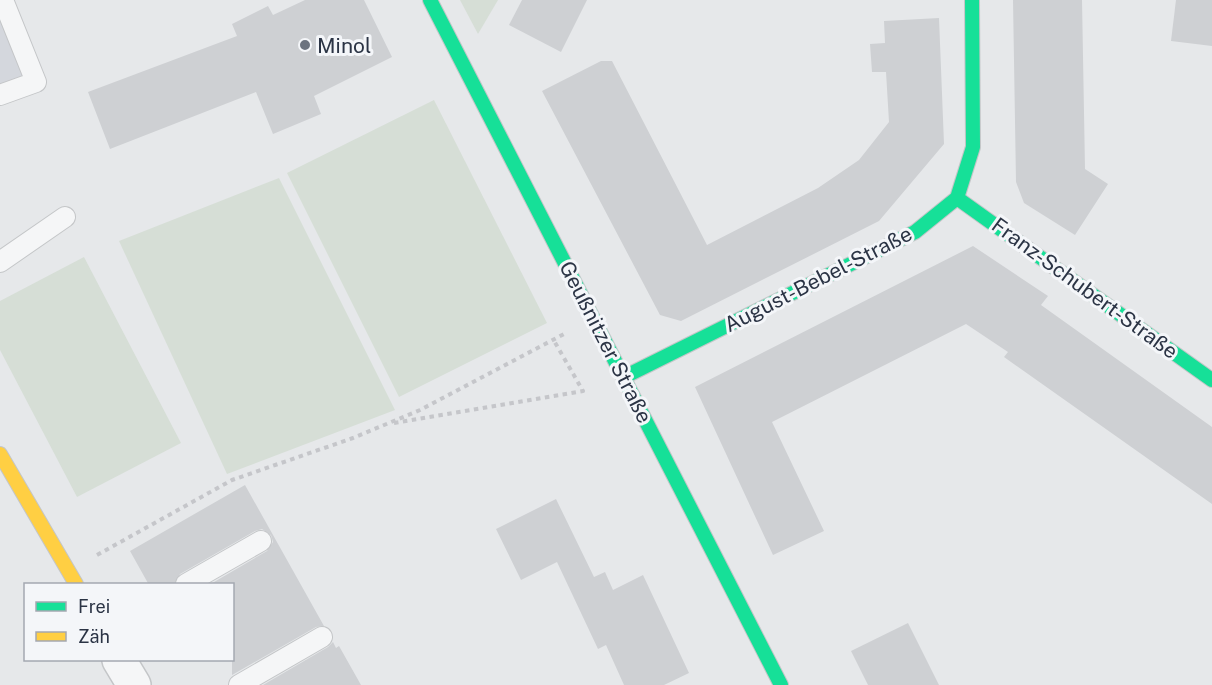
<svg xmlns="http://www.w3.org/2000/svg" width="1212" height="685" font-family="'Public Sans',sans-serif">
<rect width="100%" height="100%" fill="#e6e8ea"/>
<path fill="#d4d7dd" d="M 0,0 L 44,86 L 0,103 Z"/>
<g fill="#d6ded6">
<path d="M 460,0 L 498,0 L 478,34 Z"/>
<path d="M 434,100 L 547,323 L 399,397 L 287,173 Z"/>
<path d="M 279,178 L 395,410 L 227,474 L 119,241 Z"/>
<path d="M 84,257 L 181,443 L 77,497 L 0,350 L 0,301 Z"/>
</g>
<g fill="#ced0d3">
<path d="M 305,0 L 364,0 L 392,57 L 314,96 L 321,114 L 273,134 L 256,92 L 110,149 L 88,92 L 237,36 L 232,24 L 268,6 L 273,15 Z"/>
<path d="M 522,0 L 587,0 L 561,52 L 509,25 Z"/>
<path d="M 1013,0 L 1082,0 L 1085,169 L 1108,184 L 1075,235 L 1024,203 L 1016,182 Z"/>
<path d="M 1176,0 L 1212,0 L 1212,46 L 1171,41 Z"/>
<path d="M 939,18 L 944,144 L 879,221 L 681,321 L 660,315 L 542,91 L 601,61 L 612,61 L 707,245 L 818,188 L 859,160 L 889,122 L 886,72 L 872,72 L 870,44 L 885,43 L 884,21 Z"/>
<path d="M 973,246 L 1048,296 L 1041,305 L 1212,427 L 1212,504 L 1004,357 L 1008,352 L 966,324 L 772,422 L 824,531 L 773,555 L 695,387 Z"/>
<path d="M 245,485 L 324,626 L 316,627 L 232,675 L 232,585 L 209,585 L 267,551 L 273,542 L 271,535 L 262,529 L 255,531 L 180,574 L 174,585 L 149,585 L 130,551 Z"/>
<path d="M 556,499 L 594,577 L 605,572 L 613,590 L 643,575 L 689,673 L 664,685 L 624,685 L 606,645 L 598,649 L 557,562 L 521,580 L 496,529 Z"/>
<path d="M 908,623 L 939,685 L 868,685 L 851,651 Z"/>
<path d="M 333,642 L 336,648 L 339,646 L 361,685 L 263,685 L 328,647 Z"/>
</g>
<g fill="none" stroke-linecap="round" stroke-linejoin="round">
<defs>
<g id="lane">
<path d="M 0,95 L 36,82 L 3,0"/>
<path d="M 0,262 L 65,217"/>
<path d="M 186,584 L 261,541"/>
<path d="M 239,685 L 322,637"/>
</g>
<path id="street" d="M 119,660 L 134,685"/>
<g id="fast">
<path d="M 430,0 L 781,685"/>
<path d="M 957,198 L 1212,380"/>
<path d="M 624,377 L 915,232 L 957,198 L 973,147 L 972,0"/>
</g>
<path id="slow" d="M 0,454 L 76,584"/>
</defs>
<use href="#lane" stroke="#c4c6c8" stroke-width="22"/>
<use href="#street" stroke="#c4c6c8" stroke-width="36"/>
<use href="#fast" stroke="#c4c6c8" stroke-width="16"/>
<use href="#slow" stroke="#c4c6c8" stroke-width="16"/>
<g stroke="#c5c6ca" stroke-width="4" stroke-dasharray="4.5 4.5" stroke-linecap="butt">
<path d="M 394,423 L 583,391 L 553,339"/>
<path d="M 97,555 L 232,480 L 353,438 L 420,410 L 564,334"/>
</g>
<use href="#lane" stroke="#f5f6f7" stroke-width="20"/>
<use href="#street" stroke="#f5f6f7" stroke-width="33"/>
<use href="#fast" stroke="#16e098" stroke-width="14"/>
<use href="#slow" stroke="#ffcf43" stroke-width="14"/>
</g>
<circle fill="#6c737f" stroke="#f4f6f9" stroke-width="2" cx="305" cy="45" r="6"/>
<g text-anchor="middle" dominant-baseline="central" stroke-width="6" stroke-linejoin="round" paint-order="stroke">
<g font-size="21" fill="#2b3445" stroke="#f4f6f9" text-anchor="start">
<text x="317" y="45">Minol</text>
</g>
<g font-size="21" fill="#2b3445" stroke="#f4f6f9">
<text transform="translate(818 279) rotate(-27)">August-Bebel-Straße</text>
<text transform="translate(1085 288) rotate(36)">Franz-Schubert-Straße</text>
<text transform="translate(606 342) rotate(63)">Geußnitzer Straße</text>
</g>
</g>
<rect x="24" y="583" width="210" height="78" fill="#f4f6f9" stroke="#a4a8b1" stroke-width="1.5"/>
<rect x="36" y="602" width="30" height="9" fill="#16e098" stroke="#a4a8b1" stroke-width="1.5"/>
<text x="78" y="613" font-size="18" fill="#2b3445">Frei</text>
<rect x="36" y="632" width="30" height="9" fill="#ffcf43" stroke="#a4a8b1" stroke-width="1.5"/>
<text x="78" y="643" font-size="18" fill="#2b3445">Zäh</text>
</svg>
